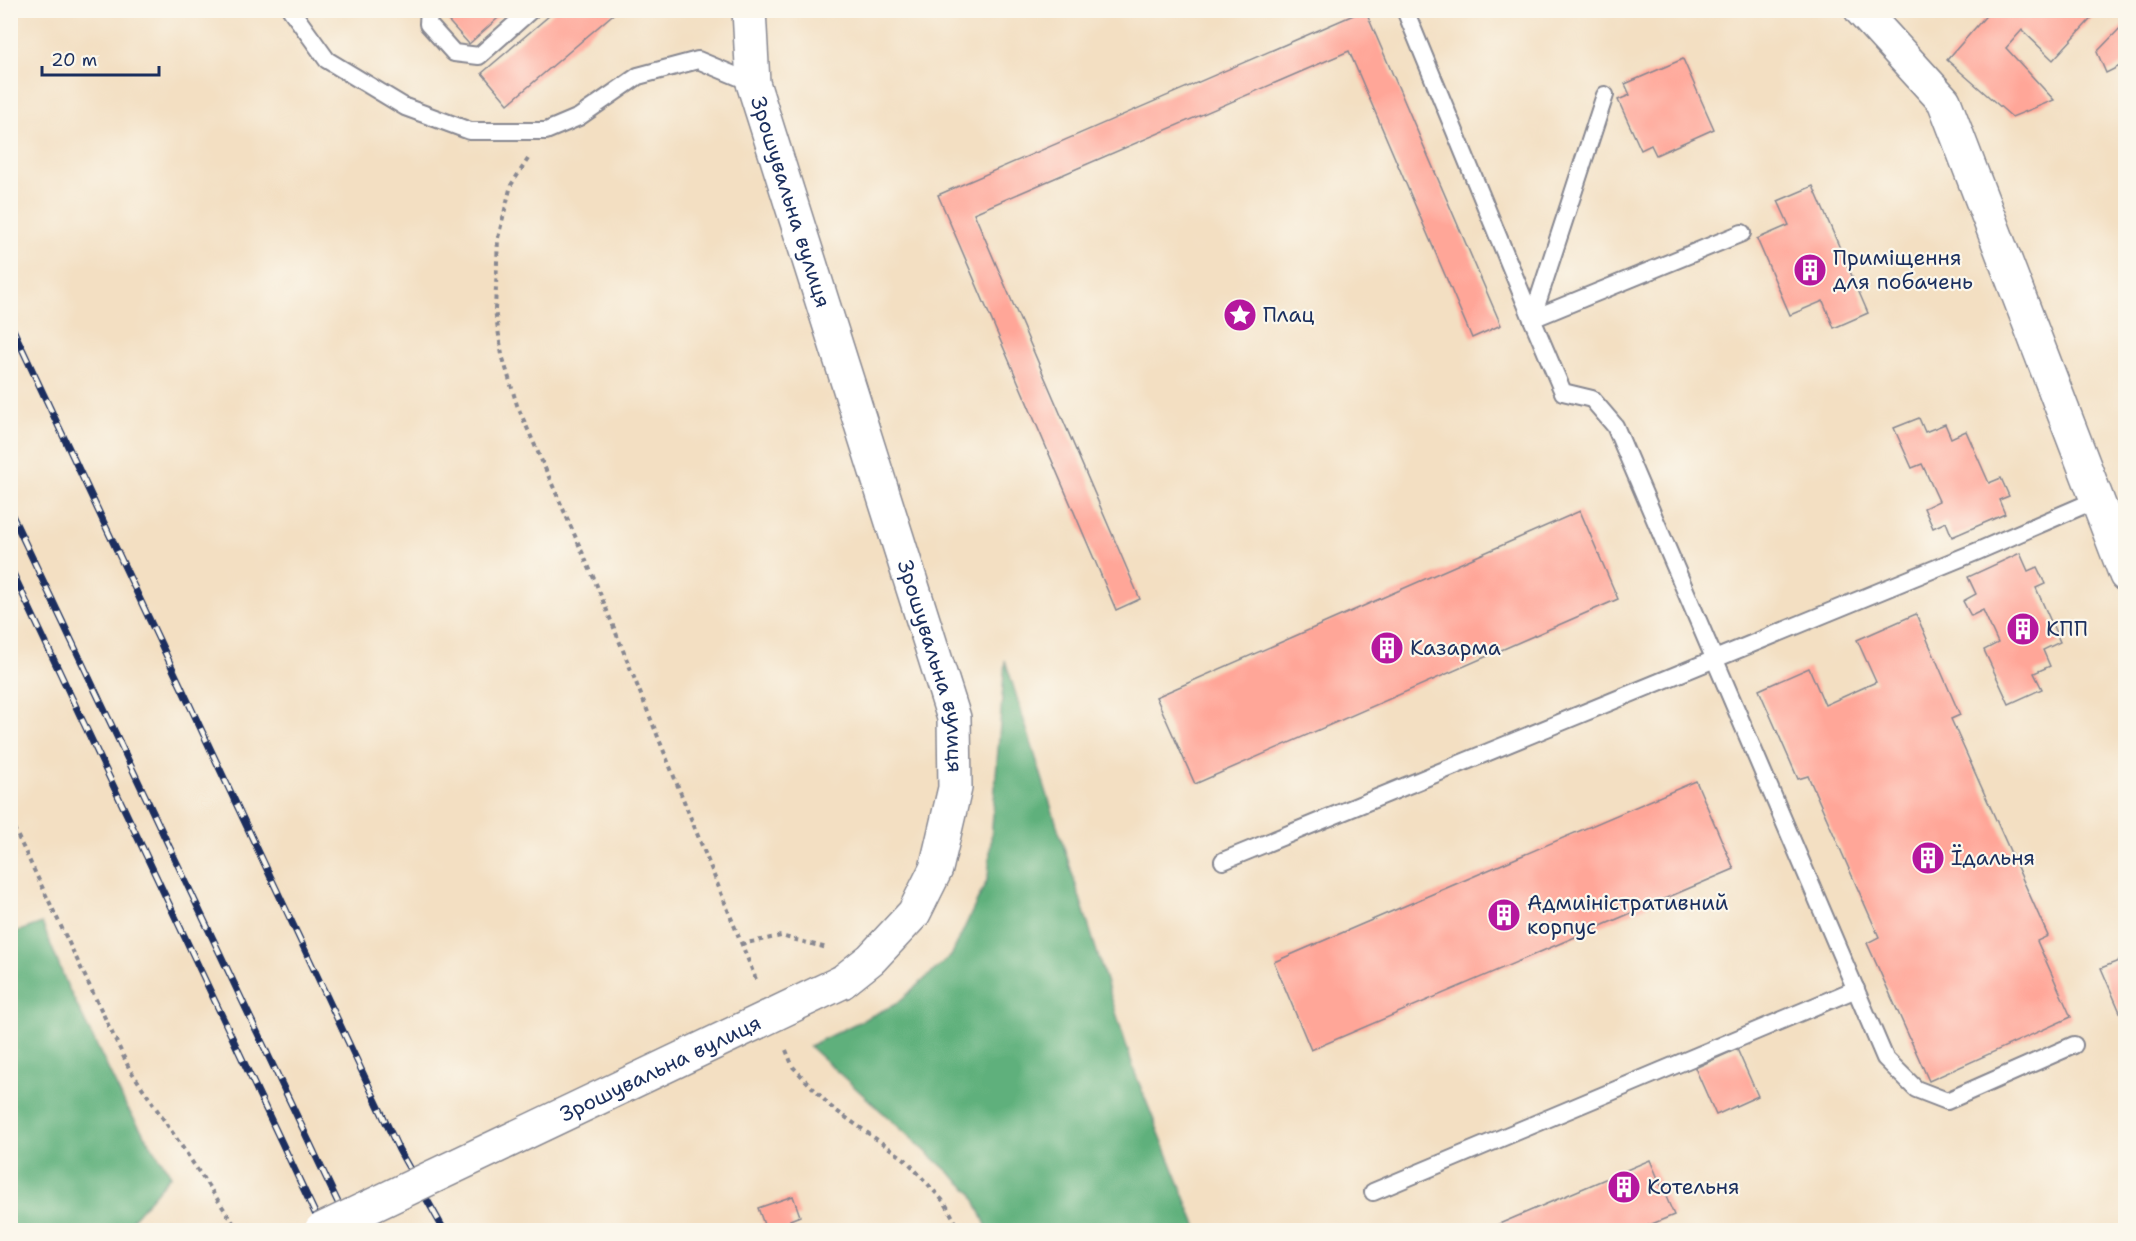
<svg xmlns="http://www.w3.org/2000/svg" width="2136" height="1241" font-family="'Shantell Sans',sans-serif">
<rect width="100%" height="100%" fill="#fbf7ec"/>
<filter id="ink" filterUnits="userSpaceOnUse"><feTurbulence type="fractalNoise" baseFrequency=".0167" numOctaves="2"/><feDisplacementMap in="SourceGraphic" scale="12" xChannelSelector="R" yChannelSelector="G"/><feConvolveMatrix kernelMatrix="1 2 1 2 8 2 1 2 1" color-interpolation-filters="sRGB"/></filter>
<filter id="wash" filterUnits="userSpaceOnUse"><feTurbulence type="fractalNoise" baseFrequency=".008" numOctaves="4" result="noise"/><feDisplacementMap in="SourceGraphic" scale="24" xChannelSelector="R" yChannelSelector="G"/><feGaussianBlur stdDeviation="1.35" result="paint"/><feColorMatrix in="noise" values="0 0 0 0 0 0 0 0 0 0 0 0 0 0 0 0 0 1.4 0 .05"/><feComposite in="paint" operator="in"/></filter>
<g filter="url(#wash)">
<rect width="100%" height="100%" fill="#f3dfc2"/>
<g fill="#5fb07b" stroke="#3d706c" stroke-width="1.5">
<path d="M 1005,660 L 1135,1073 L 1198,1230 L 988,1230 L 972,1193 L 809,1046 L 896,1004 L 951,956 L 988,878 Z"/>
<path d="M 42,923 L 67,985 L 127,1108 L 171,1175 L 123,1230 L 11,1230 L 11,934 Z"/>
</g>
<g id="blocks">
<g fill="#ffa698">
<path d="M 443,10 L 507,10 L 469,44 L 443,15 Z"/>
<path d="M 556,10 L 618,10 L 508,104 L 482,73 Z"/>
<path d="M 1365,10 L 1501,325 L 1472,338 L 1349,51 L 974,213 L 1140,599 L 1116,610 L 938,195 Z"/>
<path d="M 1991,10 L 2099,10 L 2053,60 L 2022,30 L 2006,48 L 2054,100 L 2012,117 L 1947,60 Z"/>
<path d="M 2126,22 L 2126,63 L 2106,73 L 2097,52 Z"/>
<path d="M 1683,59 L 1714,129 L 1656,155 L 1651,145 L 1641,150 L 1618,100 L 1630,95 L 1625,84 Z"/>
<path d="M 1813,186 L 1868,313 L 1834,328 L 1823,301 L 1790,315 L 1757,239 L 1789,225 L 1778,201 Z"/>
<path d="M 1919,418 L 1925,432 L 1945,424 L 1951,438 L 1966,431 L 1989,483 L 2001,478 L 2009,496 L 1999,500 L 2005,514 L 1952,537 L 1946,522 L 1933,528 L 1924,508 L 1939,501 L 1922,464 L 1912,468 L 1894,428 Z"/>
<path d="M 1580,511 L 1618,599 L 1195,784 L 1156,697 Z"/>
<path d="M 2020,553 L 2028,571 L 2037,567 L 2045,584 L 2036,588 L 2060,642 L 2043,650 L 2050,666 L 2034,673 L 2042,689 L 2009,704 L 1984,650 L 1998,643 L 1983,610 L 1971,616 L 1963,601 L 1976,594 L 1968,577 Z"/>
<path d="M 1916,614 L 1960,715 L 1951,719 L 2048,936 L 2037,941 L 2071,1017 L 1929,1081 L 1867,943 L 1879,937 L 1808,776 L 1798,779 L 1759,690 L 1809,668 L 1825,705 L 1876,682 L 1857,640 Z"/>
<path d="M 1696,781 L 1734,869 L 1311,1050 L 1274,962 Z"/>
<path d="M 2126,958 L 2126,1026 L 2101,968 Z"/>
<path d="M 1737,1049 L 1758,1096 L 1716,1115 L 1695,1068 Z"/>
<path d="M 1650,1160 L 1674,1215 L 1637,1230 L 1485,1230 Z"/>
<path d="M 793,1196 L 800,1216 L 790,1220 L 794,1230 L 766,1230 L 758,1208 Z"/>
</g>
</g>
</g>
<g filter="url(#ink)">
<use href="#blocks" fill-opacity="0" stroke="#878790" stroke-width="1.5"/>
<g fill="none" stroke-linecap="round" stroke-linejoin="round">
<defs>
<g id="lane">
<path d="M 291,10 L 327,60 L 405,107 L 470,131 L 546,131 L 579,117 L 638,76 L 698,60 L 753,83"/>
<path d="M 429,10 L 428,24 L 454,53 L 479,56 L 531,10"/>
<path d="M 1405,10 L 1532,319 L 1605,95"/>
<path d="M 1742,233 L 1532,319 L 1563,392 L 1592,399 L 1615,426 L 1885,1058 L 1916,1089 L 1947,1101 L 2074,1045"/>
<path d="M 1223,861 L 1978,551 L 2098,499"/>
<path d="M 1373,1192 L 1856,989"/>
</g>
<g id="street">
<path id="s1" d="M 749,10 L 753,83 L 954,718 L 955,788 L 936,869 L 914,913 L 871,959 L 842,982"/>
<path d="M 1861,10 L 1944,101 L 2126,575"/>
</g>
</defs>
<use href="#lane" stroke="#878790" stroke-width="20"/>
<use href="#street" stroke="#878790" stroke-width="36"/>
<g stroke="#878790" stroke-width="4" stroke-dasharray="4.5 4.5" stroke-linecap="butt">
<path d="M 528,159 L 511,185 L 498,238 L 495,310 L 502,355 L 517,405 L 595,581 L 757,982"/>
<path d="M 10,820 L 129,1068 L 238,1230"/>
<path d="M 741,944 L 781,936 L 827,948"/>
<path d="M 786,1050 L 793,1067 L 831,1107 L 906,1160 L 945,1203 L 960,1230"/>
</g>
<use href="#lane" stroke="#fff" stroke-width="16"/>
<use href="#street" stroke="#fff" stroke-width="33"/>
<defs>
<g id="rail">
<path d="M 10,323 L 399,1150 L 444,1230"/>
<path d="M 10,511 L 351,1230"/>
<path d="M 10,567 L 323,1230"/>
</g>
</defs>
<use href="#rail" stroke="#1b2f5e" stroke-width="7"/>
<use href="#rail" stroke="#fbf7ec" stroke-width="4.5" stroke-dasharray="14" stroke-linecap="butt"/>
<defs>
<g id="street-bridge">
<path id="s2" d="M 321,1230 L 842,982"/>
</g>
</defs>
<use href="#street-bridge" stroke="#878790" stroke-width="36" stroke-linecap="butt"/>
<use href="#street-bridge" stroke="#fff" stroke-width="33"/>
</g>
</g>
<defs>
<symbol id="building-disc" viewBox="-11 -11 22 22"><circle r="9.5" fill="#b5179e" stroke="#fbf7ec"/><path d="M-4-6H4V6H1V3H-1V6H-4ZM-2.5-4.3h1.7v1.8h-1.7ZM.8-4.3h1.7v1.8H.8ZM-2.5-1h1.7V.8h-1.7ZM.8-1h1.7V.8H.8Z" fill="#fff"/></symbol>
<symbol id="sight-disc" viewBox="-11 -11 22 22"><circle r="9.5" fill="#b5179e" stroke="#fbf7ec"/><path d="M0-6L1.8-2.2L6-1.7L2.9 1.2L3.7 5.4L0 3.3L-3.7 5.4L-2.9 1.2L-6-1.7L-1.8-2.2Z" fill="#fff"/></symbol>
</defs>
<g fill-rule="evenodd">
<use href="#building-disc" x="1791" y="251" width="38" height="38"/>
<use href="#sight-disc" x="1221" y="296" width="38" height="38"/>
<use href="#building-disc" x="2004" y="610" width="38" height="38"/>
<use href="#building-disc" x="1368" y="629" width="38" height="38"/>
<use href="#building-disc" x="1909" y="839" width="38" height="38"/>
<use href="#building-disc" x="1485" y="896" width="38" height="38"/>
<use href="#building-disc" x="1605" y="1168" width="38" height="38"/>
</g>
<g text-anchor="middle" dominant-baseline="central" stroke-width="4.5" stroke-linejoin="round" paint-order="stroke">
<g font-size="21" fill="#1b2f5e" stroke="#fbf7ec">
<text stroke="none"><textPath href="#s1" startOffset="198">Зрошувальна вулиця</textPath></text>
<text stroke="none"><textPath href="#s1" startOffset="684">Зрошувальна вулиця</textPath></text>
<text stroke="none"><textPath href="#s2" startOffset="376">Зрошувальна вулиця</textPath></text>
</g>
<g font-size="21" fill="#1b2f5e" stroke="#fbf7ec" text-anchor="start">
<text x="1833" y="258">Приміщення<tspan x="1833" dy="24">для побачень</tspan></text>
<text x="1263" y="315">Плац</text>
<text x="2046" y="629">КПП</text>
<text x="1410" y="648">Казарма</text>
<text x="1951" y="858">Їдальня</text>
<text x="1527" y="903">Адмиіністративний<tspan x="1527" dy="24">корпус</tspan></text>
<text x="1647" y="1187">Котельня</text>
</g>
</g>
<rect width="2136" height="1241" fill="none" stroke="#fbf7ec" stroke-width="36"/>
<path d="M42 66v9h117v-9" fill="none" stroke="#1b2f5e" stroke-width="3"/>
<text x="51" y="66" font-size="18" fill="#1b2f5e" stroke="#fbf7ec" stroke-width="4.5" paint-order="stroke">20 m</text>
</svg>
